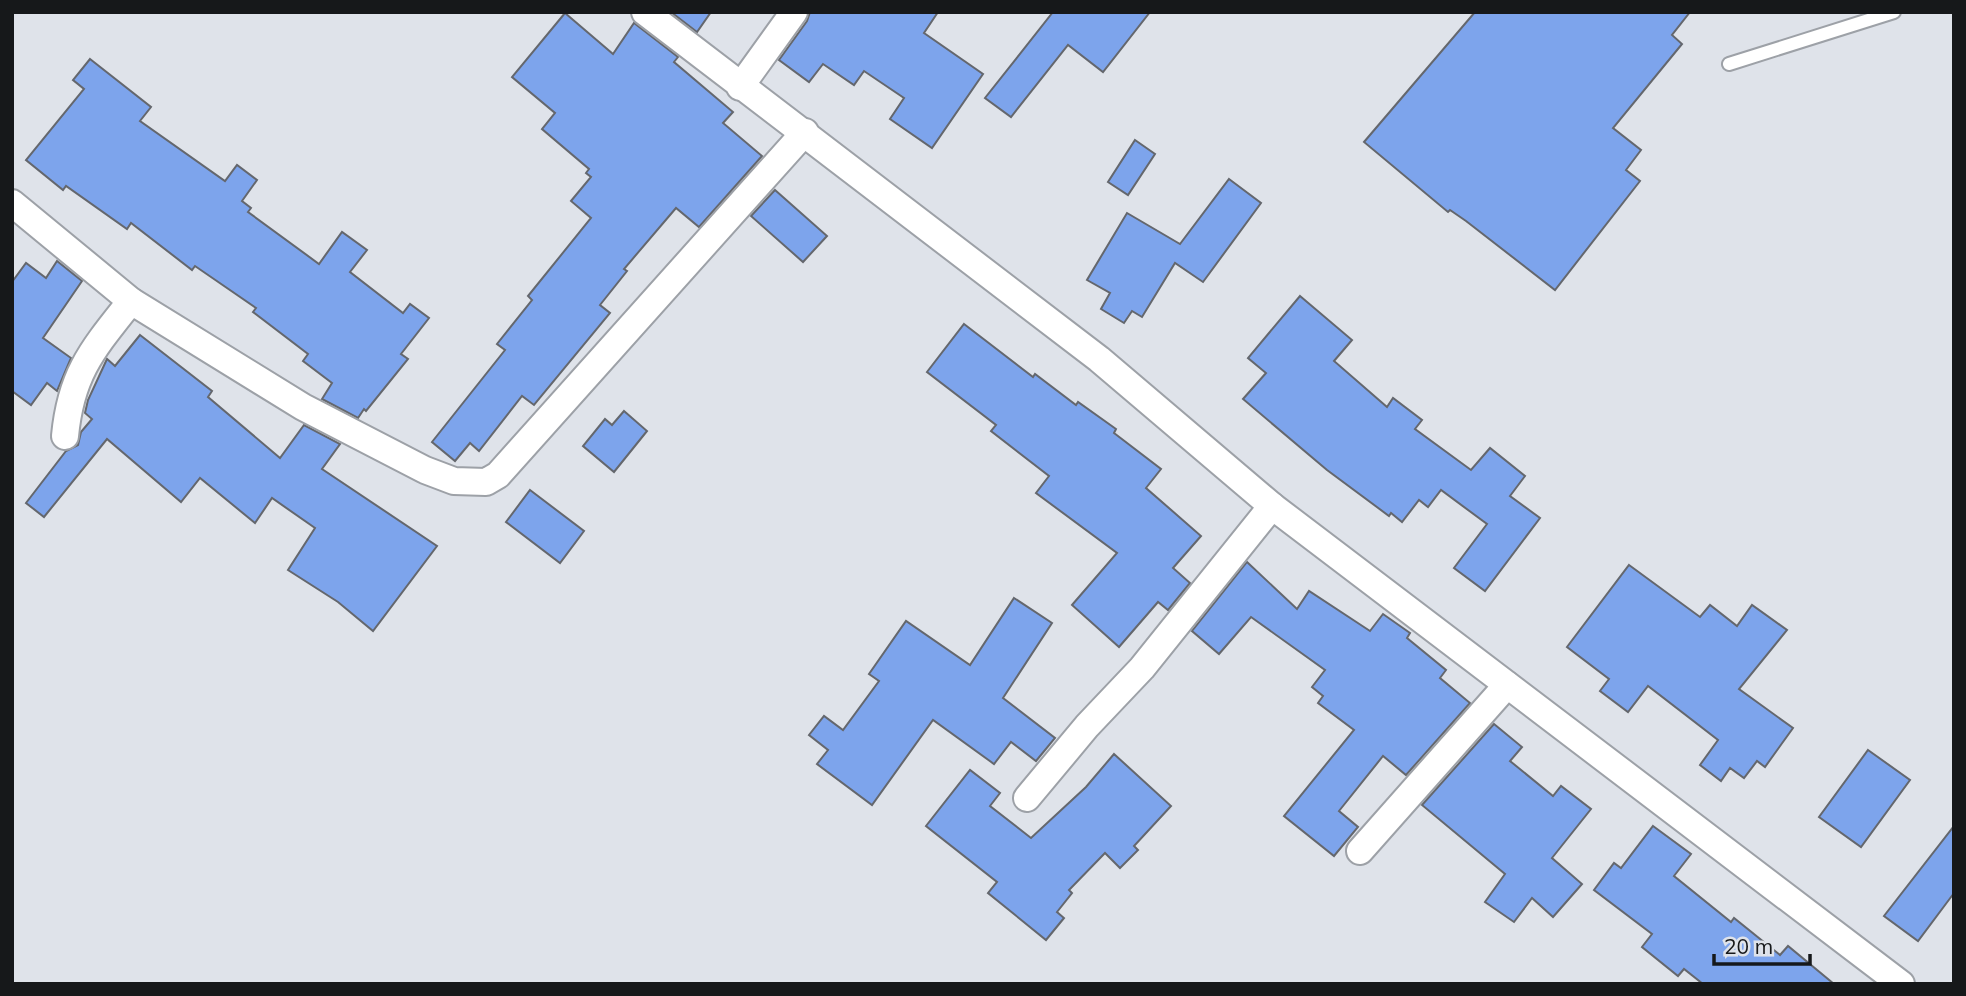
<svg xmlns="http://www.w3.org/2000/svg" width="1966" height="996" font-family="Mulish,sans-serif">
<rect width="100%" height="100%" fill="#dfe3ea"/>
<g fill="#7da4ec" stroke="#64676d" stroke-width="2">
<path d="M 671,12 L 711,12 L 697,32 Z"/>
<path d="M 810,12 L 938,12 L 924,33 L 983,74 L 932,148 L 890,119 L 904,98 L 864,71 L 854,85 L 823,64 L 809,82 L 779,60 L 807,21 Z"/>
<path d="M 1053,12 L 1150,12 L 1103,72 L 1068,45 L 1011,117 L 985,98 Z"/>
<path d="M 1475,12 L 1690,12 L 1672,35 L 1682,44 L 1613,128 L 1641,150 L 1626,170 L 1640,181 L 1555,290 L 1466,221 L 1450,210 L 1448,212 L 1364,142 Z"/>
<path d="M 565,13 L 613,54 L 634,23 L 678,57 L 674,62 L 733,112 L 723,123 L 762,156 L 699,227 L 676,208 L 624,269 L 627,271 L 600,305 L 610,313 L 534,405 L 522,396 L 479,451 L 470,443 L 455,461 L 432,442 L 505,350 L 497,344 L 532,300 L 528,296 L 591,218 L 571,201 L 591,177 L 586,173 L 589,169 L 542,129 L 555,113 L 512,77 Z"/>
<path d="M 90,59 L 151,107 L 140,121 L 225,181 L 237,165 L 257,180 L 242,201 L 251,208 L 248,212 L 319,264 L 342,232 L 367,250 L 350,272 L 403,313 L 410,304 L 429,318 L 401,354 L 408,359 L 366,411 L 364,409 L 358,418 L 322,399 L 332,383 L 303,361 L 308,354 L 253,312 L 256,308 L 195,266 L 192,270 L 131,223 L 127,229 L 66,186 L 63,190 L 26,160 L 84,89 L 73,80 Z"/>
<path d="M 1135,140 L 1155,154 L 1128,195 L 1108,182 Z"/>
<path d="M 1229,179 L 1261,203 L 1203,282 L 1175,263 L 1142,317 L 1132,311 L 1124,323 L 1101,309 L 1110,293 L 1087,280 L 1127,213 L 1180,244 Z"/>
<path d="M 775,190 L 827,236 L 803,262 L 751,216 Z"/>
<path d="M 57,261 L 82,281 L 43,338 L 71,358 L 57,391 L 47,383 L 31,405 L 12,391 L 12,282 L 26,263 L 46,278 Z"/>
<path d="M 1300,296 L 1352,340 L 1334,361 L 1387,407 L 1393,398 L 1422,420 L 1415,429 L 1471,470 L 1490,448 L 1525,476 L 1510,496 L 1540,518 L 1485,591 L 1454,568 L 1487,524 L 1441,490 L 1428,507 L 1419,500 L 1402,522 L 1391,513 L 1389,516 L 1327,470 L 1243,399 L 1266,373 L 1248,358 Z"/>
<path d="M 964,324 L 1033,377 L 1035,374 L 1076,405 L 1078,402 L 1116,429 L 1114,433 L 1161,469 L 1146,488 L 1201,536 L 1173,568 L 1190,583 L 1168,610 L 1158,602 L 1119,647 L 1072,605 L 1117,553 L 1036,493 L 1049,476 L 991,431 L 996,425 L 927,372 Z"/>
<path d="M 140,335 L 212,391 L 208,397 L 280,458 L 304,425 L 340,444 L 322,469 L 437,546 L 373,631 L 338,602 L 288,570 L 315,528 L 272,498 L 255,523 L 200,478 L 181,502 L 107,439 L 44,517 L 26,503 L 66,451 L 78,445 L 81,432 L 92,419 L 85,413 L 88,400 L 107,359 L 115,366 Z"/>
<path d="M 624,411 L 647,431 L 614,472 L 583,446 L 605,419 L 612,425 Z"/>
<path d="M 530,490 L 584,531 L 560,563 L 506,522 Z"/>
<path d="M 1247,562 L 1297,609 L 1309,591 L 1370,631 L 1383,614 L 1410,633 L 1407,638 L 1446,670 L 1440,678 L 1470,703 L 1406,775 L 1383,756 L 1339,811 L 1358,827 L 1334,856 L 1284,816 L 1354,730 L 1318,703 L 1323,696 L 1312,687 L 1325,670 L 1251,617 L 1219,654 L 1192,631 Z"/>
<path d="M 1629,565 L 1700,617 L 1710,605 L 1737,626 L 1752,605 L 1787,630 L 1739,689 L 1793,728 L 1765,767 L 1757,761 L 1744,778 L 1730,768 L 1721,781 L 1700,765 L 1718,740 L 1648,686 L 1628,712 L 1600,691 L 1609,679 L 1567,647 Z"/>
<path d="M 1014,598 L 1052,623 L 1003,698 L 1055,738 L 1036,761 L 1011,742 L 994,764 L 933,720 L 872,805 L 817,764 L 828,750 L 809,735 L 824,716 L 843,730 L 879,681 L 869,674 L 906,621 L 970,665 Z"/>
<path d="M 1494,724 L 1522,747 L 1510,761 L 1553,796 L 1561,786 L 1591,809 L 1552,858 L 1582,884 L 1553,917 L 1532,898 L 1514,922 L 1485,902 L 1505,874 L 1422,805 Z"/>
<path d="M 1868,750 L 1910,780 L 1861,847 L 1819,817 Z"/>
<path d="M 1114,754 L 1171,806 L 1134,846 L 1138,850 L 1120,868 L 1105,853 L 1069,890 L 1072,893 L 1057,912 L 1064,918 L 1046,940 L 988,893 L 997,882 L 926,826 L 970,770 L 1000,793 L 990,806 L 1031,838 L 1086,787 Z"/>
<path d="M 1653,826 L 1691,854 L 1674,876 L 1731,922 L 1734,918 L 1780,955 L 1788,946 L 1834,984 L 1703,984 L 1684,969 L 1678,976 L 1642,947 L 1652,934 L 1594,890 L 1614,863 L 1621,868 Z"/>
<path d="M 1954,826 L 1954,893 L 1918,941 L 1884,916 Z"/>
</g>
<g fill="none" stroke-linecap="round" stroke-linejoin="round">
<defs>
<path id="service" d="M 1729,64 L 1894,12"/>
<g id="minor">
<path d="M 645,12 L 1099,359 L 1272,506 L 1901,984"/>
<path d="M 740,87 L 794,12"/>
<path d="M 12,203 L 131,301 L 303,407 L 425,470 L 454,481 L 486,482 L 498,475 L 805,132"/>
<path d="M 65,436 C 71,373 93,349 131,301"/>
<path d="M 1027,798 L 1087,726 L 1142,668 L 1272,506"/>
<path d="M 1360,851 L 1507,685"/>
</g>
</defs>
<use href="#service" stroke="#9da1a7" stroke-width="16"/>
<use href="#minor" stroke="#9da1a7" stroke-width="30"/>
<use href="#service" stroke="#fff" stroke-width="12"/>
<use href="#minor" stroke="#fff" stroke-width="26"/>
</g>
<rect width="1966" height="996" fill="none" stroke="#16181a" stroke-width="28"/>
<path d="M1714 954v10h96v-10" fill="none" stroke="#16181a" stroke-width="3.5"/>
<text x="1724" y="954" font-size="21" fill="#16181a" stroke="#dfe3ea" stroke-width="5" paint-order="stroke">20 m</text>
</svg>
